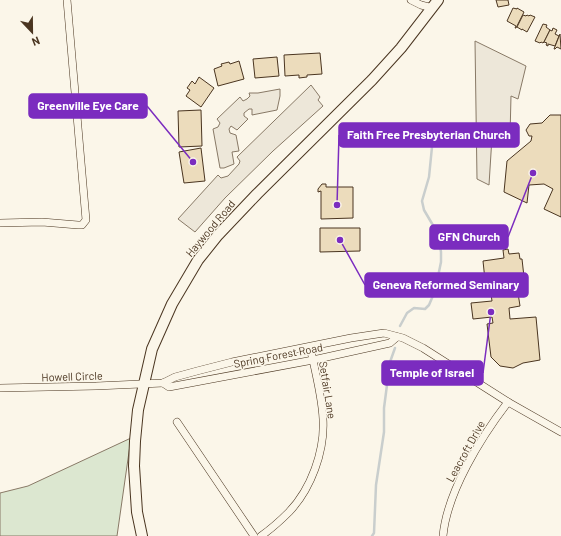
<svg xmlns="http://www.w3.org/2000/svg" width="561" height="536" font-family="Barlow,sans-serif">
<rect width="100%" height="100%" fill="#fbf6e9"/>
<path fill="#dce7d0" stroke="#887966" d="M 131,438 L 117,536 L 0,536 L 0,493 L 28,486 Z"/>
<g fill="#ede7d9" stroke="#887966">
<path d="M 475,41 L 526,66 L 518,99 L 511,96 L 510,136 L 492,137 L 489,185 L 477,179 Z"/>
<path d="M 311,85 L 320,97 L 318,100 L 323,106 L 273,151 L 225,198 L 195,232 L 178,219 L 218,175 L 221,178 L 228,176 L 239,164 L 240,161 L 237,157 Z"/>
<path d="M 280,89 L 280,96 L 277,110 L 252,115 L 252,109 L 249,109 L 244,113 L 244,116 L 248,119 L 237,130 L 231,126 L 229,129 L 230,133 L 236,135 L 239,151 L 232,152 L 234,164 L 224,168 L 220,168 L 213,129 L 218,127 L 220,123 L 217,119 L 240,97 L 243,101 L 247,99 L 250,96 L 249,93 L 258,93 Z"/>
</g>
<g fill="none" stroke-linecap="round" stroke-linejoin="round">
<g stroke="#c9cecd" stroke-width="2.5">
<path d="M 400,326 L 407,313 L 414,308 L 425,309 L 429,305 L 435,291 L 441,262 L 441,252 L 439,240 L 434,227 L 424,210 L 422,201 L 429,177 L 432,147"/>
<path d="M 372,536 L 374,533 L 376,485 L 384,432 L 384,408 L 390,362 L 395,348"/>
</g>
</g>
<g fill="#ecdcbc" stroke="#4a3520">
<path d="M 496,0 L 508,0 L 509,5 L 498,7 Z"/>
<path d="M 513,8 L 517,9 L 517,8 L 524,12 L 516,28 L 515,28 L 516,26 L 507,21 Z"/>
<path d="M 523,15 L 526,16 L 527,15 L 529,16 L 530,15 L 535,17 L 527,32 L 522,29 L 522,30 L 517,27 Z"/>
<path d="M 543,24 L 547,25 L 546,27 L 550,30 L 544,42 L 543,43 L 541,42 L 540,43 L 535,41 Z"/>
<path d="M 553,28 L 557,30 L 555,34 L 559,36 L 555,46 L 548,44 L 548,46 L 546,45 L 547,43 L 544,42 L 550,30 L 552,31 Z"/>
<path d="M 560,34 L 561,49 L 557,47 L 555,49 L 554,49 Z"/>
<path d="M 320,53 L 322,74 L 307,75 L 307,77 L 299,78 L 299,75 L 285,76 L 284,55 Z"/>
<path d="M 277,57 L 279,76 L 255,78 L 253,59 Z"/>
<path d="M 239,61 L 244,79 L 218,86 L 214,69 L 222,66 L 221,64 L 229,62 L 230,64 Z"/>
<path d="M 199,77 L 214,88 L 201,107 L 186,96 L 190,90 L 187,88 L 192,81 L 195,84 Z"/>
<path d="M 201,110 L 202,146 L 179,147 L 178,111 Z"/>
<path d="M 550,115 L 561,115 L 561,217 L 544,209 L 553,189 L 544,184 L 529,185 L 527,203 L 504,192 L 507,161 L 531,141 L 532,136 L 529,136 L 526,130 L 530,124 L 542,123 Z"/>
<path d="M 201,148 L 205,181 L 184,183 L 179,152 Z"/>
<path d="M 322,184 L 326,184 L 326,187 L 353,187 L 353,218 L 321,219 L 321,191 L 318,192 L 318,189 Z"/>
<path d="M 320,228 L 360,228 L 360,251 L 320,252 Z"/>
<path d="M 508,249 L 509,254 L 519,253 L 520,259 L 522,259 L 524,277 L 516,280 L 520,306 L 509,308 L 510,319 L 536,317 L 540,360 L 523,363 L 513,368 L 500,366 L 491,357 L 487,324 L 493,323 L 492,317 L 473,319 L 471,303 L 492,301 L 489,280 L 485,280 L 483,261 L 504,258 L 503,250 Z"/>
</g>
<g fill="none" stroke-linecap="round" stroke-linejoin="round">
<defs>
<g id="minor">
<path d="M 411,0 L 421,5 L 433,8"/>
<path d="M 0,223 L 42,222 L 78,225 L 82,225 L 86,220 L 67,0"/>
<path d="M 163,383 L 169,387 L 313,360 L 390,343 L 397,337"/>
<path d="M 0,388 L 96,386 L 163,383 L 175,377 L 197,371 L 232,362 L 351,338 L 384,333 L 403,338 L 423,348 L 508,402 L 561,432"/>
<path d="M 177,422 L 254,536"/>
<path d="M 261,536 C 271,529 280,521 289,512 C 311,489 325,451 323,419 C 322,396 315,370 310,347"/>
<path d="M 443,536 C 447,492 481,437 508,402"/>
</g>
<path id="secondary" d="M 142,536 L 137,512 L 134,466 L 135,441 L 138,410 L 152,349 L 172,304 L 198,260 L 218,235 L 257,194 L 372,80 L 401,48 L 438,0"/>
</defs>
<use href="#minor" stroke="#4a3520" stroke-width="8"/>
<use href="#secondary" stroke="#4a3520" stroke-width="12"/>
<use href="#minor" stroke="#fbf6e9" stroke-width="7"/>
<use href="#secondary" stroke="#fbf6e9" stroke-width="10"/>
</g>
<g text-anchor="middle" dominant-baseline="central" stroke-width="3" stroke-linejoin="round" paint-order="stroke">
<g font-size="11" fill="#4a3520" stroke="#fbf6e9">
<text transform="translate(210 228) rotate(-50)">Haywood Road</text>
<text transform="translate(278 355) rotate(-11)">Spring Forest Road</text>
<text transform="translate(72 376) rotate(-2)">Howell Circle</text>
<text transform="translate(328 390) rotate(81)">Setfair Lane</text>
<text transform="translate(465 451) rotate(-61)">Leacroft Drive</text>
</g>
</g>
<path fill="none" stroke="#7b2cbf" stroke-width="1.5" d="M193 162L147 106M337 205L339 135M533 173L508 237M340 240L365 285M491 312L483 373"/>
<g fill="#7b2cbf" stroke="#fbf6e9" stroke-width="1.5">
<circle cx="193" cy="162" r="4"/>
<circle cx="337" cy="205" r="4"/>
<circle cx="533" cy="173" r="4"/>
<circle cx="340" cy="240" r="4"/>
<circle cx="491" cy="312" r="4"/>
</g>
<g fill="#7b2cbf" stroke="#7b2cbf" stroke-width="1.5">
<rect x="29" y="94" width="118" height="24" rx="4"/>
<rect x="339" y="123" width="180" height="24" rx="4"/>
<rect x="430" y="225" width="78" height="24" rx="4"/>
<rect x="365" y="273" width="163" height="24" rx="4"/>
<rect x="382" y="361" width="101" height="24" rx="4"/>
</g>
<g font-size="12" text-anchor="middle" font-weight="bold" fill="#fff">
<text x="88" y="110">Greenville Eye Care</text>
<text x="429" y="139">Faith Free Presbyterian Church</text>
<text x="469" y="241">GFN Church</text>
<text x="446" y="289">Geneva Reformed Seminary</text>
<text x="432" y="377">Temple of Israel</text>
</g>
<g transform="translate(32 32) rotate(158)" stroke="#fbf6e9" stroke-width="3" paint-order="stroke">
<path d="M0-3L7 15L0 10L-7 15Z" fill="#4a3520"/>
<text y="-6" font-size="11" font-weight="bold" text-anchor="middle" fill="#4a3520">N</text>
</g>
</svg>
